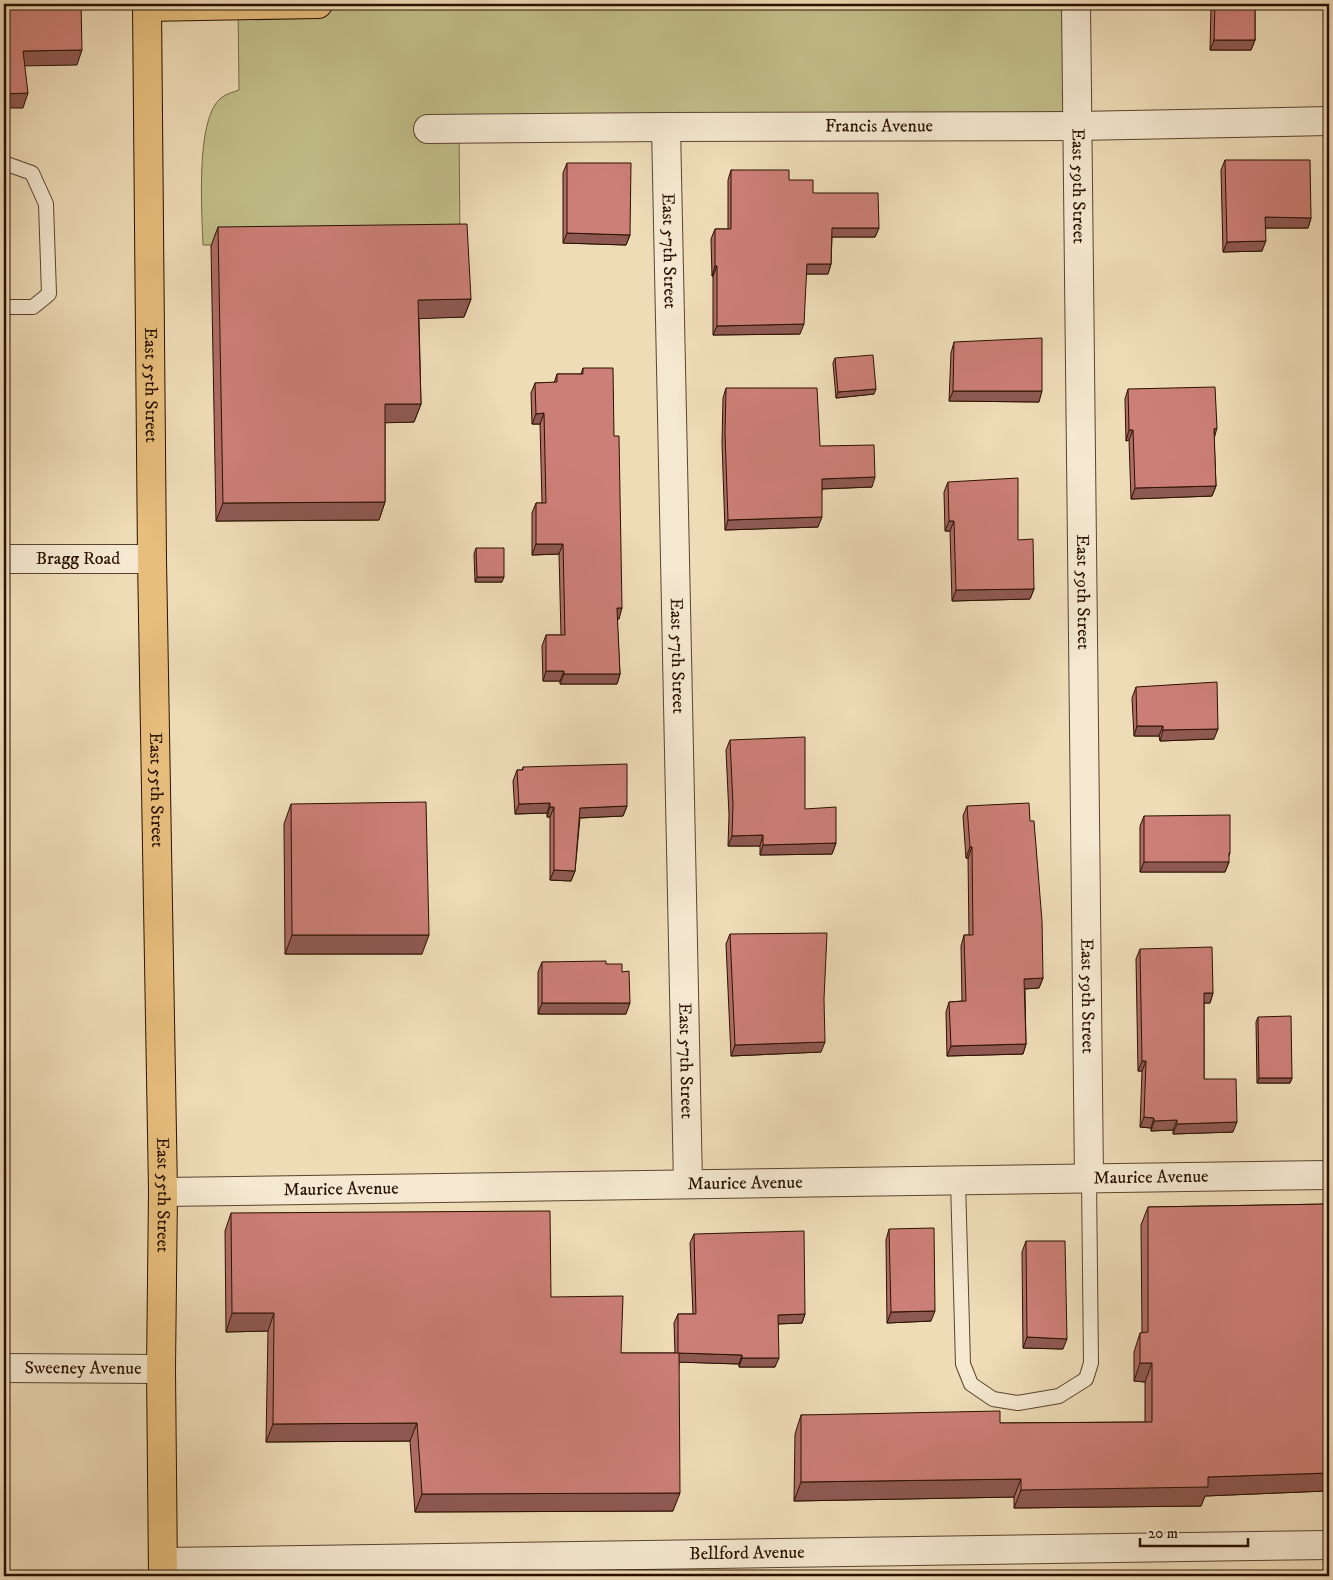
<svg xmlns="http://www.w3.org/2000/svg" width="1333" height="1580" font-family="'IM FELL DW Pica',serif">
<rect width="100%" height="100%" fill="#eedcb7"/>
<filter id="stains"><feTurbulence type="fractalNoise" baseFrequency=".004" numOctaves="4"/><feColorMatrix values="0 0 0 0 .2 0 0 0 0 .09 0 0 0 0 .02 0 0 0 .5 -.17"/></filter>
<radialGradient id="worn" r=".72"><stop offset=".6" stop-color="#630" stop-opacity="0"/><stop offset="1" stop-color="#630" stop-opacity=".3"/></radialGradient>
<path fill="#c1be89" stroke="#766844" d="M 238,4 L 1076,4 L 1077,126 L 459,129 L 460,242 L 203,245 C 202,214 195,118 221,98 C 226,94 233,92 239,90 Z"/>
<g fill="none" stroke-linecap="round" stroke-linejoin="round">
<defs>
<g id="lane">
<path d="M 4,163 L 32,173 L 46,204 L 49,294 L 33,307 L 4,307"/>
<path d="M 958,1181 L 963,1364 L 971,1384 L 993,1399 L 1018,1403 L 1059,1396 L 1086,1379 L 1091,1363 L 1089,1179"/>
</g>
<g id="street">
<path id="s1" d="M 1076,4 L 1089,1179"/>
<path id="s2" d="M 666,127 L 688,1184"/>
<path id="s3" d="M 428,129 L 666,127 L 1077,126 L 1329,121"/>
<path id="s4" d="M 4,559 L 152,559"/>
<path id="s5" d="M 163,1192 L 1329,1175"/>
<path id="s6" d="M 4,1368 L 161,1369"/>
<path id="s7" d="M 163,1562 L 1329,1545"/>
</g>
<g id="primary">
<path id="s8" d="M 147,4 L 152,559 L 163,1192 L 161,1369 L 163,1576"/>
<path d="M 147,7 L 318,4"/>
</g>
</defs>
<use href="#lane" stroke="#5b442e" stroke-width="16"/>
<use href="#street" stroke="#5b442e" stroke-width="30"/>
<use href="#primary" stroke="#2a1100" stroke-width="30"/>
<use href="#lane" stroke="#f4e8d0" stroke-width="14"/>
<use href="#street" stroke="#f4e8d0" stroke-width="28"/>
<use href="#primary" stroke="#e7be7c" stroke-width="28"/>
</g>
<g fill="#af6d66" stroke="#2a1100">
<path d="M 1211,4 L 1255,4 L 1255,40 L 1251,50 L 1210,50 Z"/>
<path d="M 1225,160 L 1311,218 L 1308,228 L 1266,228 L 1262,251 L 1223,252 L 1221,170 Z"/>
<path d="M 567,163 L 630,235 L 626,245 L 563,243 L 563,173 Z"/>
<path d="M 731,170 L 789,180 L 879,228 L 875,237 L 832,237 L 831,264 L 828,274 L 806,274 L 800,334 L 713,335 L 713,276 L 712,276 L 711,239 L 715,229 L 728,229 L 728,180 Z"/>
<path d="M 218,227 L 471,299 L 464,317 L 419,318 L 421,404 L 414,422 L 385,422 L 385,502 L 379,520 L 216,521 L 211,246 Z"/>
<path d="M 954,342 L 1039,402 L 949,401 L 951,353 Z"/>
<path d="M 835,358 L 874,394 L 836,398 L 833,363 Z"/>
<path d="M 583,368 L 619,619 L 617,619 L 620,674 L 617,684 L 560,684 L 560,681 L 543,681 L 542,646 L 546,635 L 561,635 L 559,554 L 532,555 L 532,513 L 536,503 L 542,503 L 540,424 L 532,424 L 531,393 L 535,383 L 554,383 L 557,374 L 581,374 Z"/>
<path d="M 726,388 L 820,446 L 872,487 L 822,489 L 818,527 L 725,530 L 722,443 L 723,398 Z"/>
<path d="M 1128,389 L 1214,436 L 1216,486 L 1212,496 L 1131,499 L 1129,440 L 1126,441 L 1125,399 Z"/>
<path d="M 948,482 L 1018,540 L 1034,589 L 1030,599 L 952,601 L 950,531 L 945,531 L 944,492 Z"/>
<path d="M 476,548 L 502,582 L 475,582 L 474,554 Z"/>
<path d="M 1136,687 L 1214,739 L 1160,741 L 1159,736 L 1134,736 L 1132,698 Z"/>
<path d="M 730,740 L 805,809 L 836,843 L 832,854 L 760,855 L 760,846 L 728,846 L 729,815 L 726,750 Z"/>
<path d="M 523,767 L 627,806 L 623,816 L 580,818 L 575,871 L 571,881 L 550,880 L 550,817 L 547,817 L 547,813 L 515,814 L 513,781 L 517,770 L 522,770 Z"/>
<path d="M 291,804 L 422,954 L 285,954 L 284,824 Z"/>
<path d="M 967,806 L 1043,978 L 1039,988 L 1025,989 L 1026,1044 L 1023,1054 L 947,1056 L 946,1012 L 949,1002 L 962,1001 L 961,946 L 964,935 L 969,935 L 968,858 L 966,858 L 963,816 Z"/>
<path d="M 1144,816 L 1229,862 L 1225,872 L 1140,872 L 1140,826 Z"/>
<path d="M 730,934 L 821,1052 L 731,1056 L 726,944 Z"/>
<path d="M 1140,949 L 1213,993 L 1210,1003 L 1204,1003 L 1204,1079 L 1233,1132 L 1173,1134 L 1173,1130 L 1151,1131 L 1151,1128 L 1140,1127 L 1142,1071 L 1138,1071 L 1136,959 Z"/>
<path d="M 542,962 L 606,964 L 622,972 L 626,1014 L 538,1014 L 538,972 Z"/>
<path d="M 1258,1017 L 1292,1078 L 1290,1083 L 1257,1083 L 1256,1022 Z"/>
<path d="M 1329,1204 L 1329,1483 L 1326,1491 L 1205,1496 L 1201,1506 L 1014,1508 L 1014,1497 L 794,1501 L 795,1434 L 801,1415 L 1000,1423 L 1145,1422 L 1145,1382 L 1134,1381 L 1134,1352 L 1140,1333 L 1142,1333 L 1141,1225 L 1148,1207 Z"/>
<path d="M 231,1213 L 551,1297 L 621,1353 L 675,1353 L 674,1323 L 678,1314 L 693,1314 L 690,1243 L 694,1234 L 805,1314 L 802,1323 L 778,1324 L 775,1367 L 739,1367 L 739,1364 L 679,1362 L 673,1511 L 415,1512 L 410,1441 L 266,1442 L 268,1331 L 226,1332 L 225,1231 Z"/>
<path d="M 889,1229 L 931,1321 L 887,1323 L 886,1240 Z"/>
<path d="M 1026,1241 L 1063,1349 L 1023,1348 L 1022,1252 Z"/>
</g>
<g fill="#8f5953" stroke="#2a1100">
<path d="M 1214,40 L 1255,40 L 1251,50 L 1210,50 Z"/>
<path d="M 82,50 L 77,65 L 18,66 L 23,51 Z"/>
<path d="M 28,93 L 23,108 L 4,108 L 4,94 Z"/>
<path d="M 1265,217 L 1311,218 L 1308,228 L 1262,228 Z"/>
<path d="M 832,228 L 879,228 L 875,237 L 828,237 Z"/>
<path d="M 567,233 L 630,235 L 626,245 L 563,243 Z"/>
<path d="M 1266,241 L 1262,251 L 1223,252 L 1227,242 Z"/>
<path d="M 807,264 L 831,264 L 828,274 L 803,274 Z"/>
<path d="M 715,266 L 717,266 L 713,276 L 712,276 Z"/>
<path d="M 471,299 L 464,317 L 411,319 L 418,300 Z"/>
<path d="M 804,324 L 800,334 L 713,335 L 717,326 Z"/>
<path d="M 876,389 L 874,394 L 836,398 L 838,392 Z"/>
<path d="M 953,391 L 1042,391 L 1039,402 L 949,401 Z"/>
<path d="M 385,404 L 421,404 L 414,422 L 379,423 Z"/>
<path d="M 544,413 L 540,424 L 532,424 L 536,414 Z"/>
<path d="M 1217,428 L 1214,439 L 1214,429 Z"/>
<path d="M 1129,430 L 1133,430 L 1129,440 L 1126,441 Z"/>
<path d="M 875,477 L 872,487 L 819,489 L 822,479 Z"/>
<path d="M 1216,486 L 1212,496 L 1131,499 L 1135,488 Z"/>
<path d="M 385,502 L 379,520 L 216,521 L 223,503 Z"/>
<path d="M 822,517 L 818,527 L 725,530 L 728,520 Z"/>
<path d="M 949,521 L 954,521 L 950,531 L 945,531 Z"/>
<path d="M 536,544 L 563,544 L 559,554 L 532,555 Z"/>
<path d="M 477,577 L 504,577 L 502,582 L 475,582 Z"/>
<path d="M 1034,589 L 1030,599 L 952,601 L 956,590 Z"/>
<path d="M 617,608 L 622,608 L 619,619 L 613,619 Z"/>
<path d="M 546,671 L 564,671 L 560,681 L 543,681 Z"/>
<path d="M 564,674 L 620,674 L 617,684 L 560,684 Z"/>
<path d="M 1137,726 L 1163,726 L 1159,736 L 1134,736 Z"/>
<path d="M 1218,729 L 1214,739 L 1160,741 L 1163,730 Z"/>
<path d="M 550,803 L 547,813 L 515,814 L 519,804 Z"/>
<path d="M 627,806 L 623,816 L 577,818 L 580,808 Z"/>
<path d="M 550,807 L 554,807 L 550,817 L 547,817 Z"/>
<path d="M 763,835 L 760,846 L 728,846 L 732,836 Z"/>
<path d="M 836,843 L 832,854 L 760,855 L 763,845 Z"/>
<path d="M 970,847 L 972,847 L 968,858 L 966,858 Z"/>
<path d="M 1229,853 L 1230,853 L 1227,862 L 1229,862 L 1225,872 L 1140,872 L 1144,862 Z"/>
<path d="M 554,870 L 575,871 L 571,881 L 550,880 Z"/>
<path d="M 292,935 L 429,935 L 422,954 L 285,954 Z"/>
<path d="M 1043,978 L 1039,988 L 1021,989 L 1024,979 Z"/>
<path d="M 1204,993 L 1213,993 L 1210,1003 L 1200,1003 Z"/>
<path d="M 542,1003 L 630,1003 L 626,1014 L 538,1014 Z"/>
<path d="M 825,1042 L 821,1052 L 731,1056 L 735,1045 Z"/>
<path d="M 1026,1044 L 1023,1054 L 947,1056 L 951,1046 Z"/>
<path d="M 1142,1061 L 1146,1061 L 1142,1071 L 1138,1071 Z"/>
<path d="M 1259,1078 L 1292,1078 L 1290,1083 L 1257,1083 Z"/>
<path d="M 1144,1117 L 1154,1118 L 1151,1128 L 1140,1127 Z"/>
<path d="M 1177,1120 L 1173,1130 L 1151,1131 L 1154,1121 Z"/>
<path d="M 1237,1122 L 1233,1132 L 1173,1134 L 1177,1124 Z"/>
<path d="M 935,1311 L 931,1321 L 887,1323 L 891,1312 Z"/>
<path d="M 232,1313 L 274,1313 L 268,1331 L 226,1332 Z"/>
<path d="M 805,1314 L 802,1323 L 775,1324 L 778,1315 Z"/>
<path d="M 1027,1337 L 1067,1339 L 1063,1349 L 1023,1348 Z"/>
<path d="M 678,1353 L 742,1355 L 739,1364 L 675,1362 Z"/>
<path d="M 742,1358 L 779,1358 L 775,1367 L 739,1367 Z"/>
<path d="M 1140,1363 L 1152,1363 L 1145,1382 L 1134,1381 Z"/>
<path d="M 417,1423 L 410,1441 L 266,1442 L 273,1424 Z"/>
<path d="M 1329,1473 L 1329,1483 L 1326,1491 L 1205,1496 L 1201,1506 L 1014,1508 L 1021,1490 L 1208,1477 Z"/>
<path d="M 1021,1479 L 1014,1497 L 794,1501 L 801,1482 Z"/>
<path d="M 680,1493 L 673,1511 L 415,1512 L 422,1494 Z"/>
</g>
<g fill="#cc7f77" stroke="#2a1100">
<path d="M 4,4 L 81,4 L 82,50 L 23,51 L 28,93 L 4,94 Z"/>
<path d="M 1215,4 L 1255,4 L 1255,40 L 1214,40 Z"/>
<path d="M 1225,160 L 1310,160 L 1311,218 L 1265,217 L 1266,241 L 1227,242 Z"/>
<path d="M 567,163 L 631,163 L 630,235 L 567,233 Z"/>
<path d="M 731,170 L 789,170 L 789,180 L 813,180 L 813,193 L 878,193 L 879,228 L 832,228 L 831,264 L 807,264 L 804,324 L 717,326 L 717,266 L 715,266 L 715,229 L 731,229 Z"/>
<path d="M 467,224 L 471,299 L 418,300 L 421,404 L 385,404 L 385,502 L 223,503 L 218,227 Z"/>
<path d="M 1042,338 L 1042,391 L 953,391 L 954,342 Z"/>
<path d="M 873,355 L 876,389 L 838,392 L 835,358 Z"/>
<path d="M 583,368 L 613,368 L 614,436 L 619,436 L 622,608 L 617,608 L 620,674 L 564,674 L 564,671 L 546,671 L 546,635 L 565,635 L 563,544 L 536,544 L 536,503 L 546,503 L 544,413 L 536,414 L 535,383 L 557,382 L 557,374 L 583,374 Z"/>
<path d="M 1215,387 L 1217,428 L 1214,429 L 1216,486 L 1135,488 L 1133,430 L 1129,430 L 1128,389 Z"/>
<path d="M 726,388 L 817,388 L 820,446 L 874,445 L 875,477 L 822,479 L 822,517 L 728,520 L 725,433 Z"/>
<path d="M 1018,478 L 1018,540 L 1033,539 L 1034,589 L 956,590 L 954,521 L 949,521 L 948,482 Z"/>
<path d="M 476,548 L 504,548 L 504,577 L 477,577 Z"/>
<path d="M 1217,682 L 1218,729 L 1163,730 L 1163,726 L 1137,726 L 1136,687 Z"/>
<path d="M 805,737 L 805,809 L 836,807 L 836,843 L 763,845 L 763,835 L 732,836 L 733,805 L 730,740 Z"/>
<path d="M 627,764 L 627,806 L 580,808 L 575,871 L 554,870 L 554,807 L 550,807 L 550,803 L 519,804 L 517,770 L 523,770 L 523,767 Z"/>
<path d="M 426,802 L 429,935 L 292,935 L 291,804 Z"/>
<path d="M 1029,803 L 1030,821 L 1034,821 L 1042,921 L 1043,978 L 1024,979 L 1026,1044 L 951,1046 L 949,1002 L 966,1001 L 964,935 L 973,935 L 972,847 L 970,847 L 967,806 Z"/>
<path d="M 1230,815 L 1230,853 L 1229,853 L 1229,862 L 1144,862 L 1144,816 Z"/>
<path d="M 827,933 L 824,999 L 825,1042 L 735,1045 L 730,934 Z"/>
<path d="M 1212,947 L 1213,993 L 1204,993 L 1204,1079 L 1236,1079 L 1237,1122 L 1177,1124 L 1177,1120 L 1154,1121 L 1154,1118 L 1144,1117 L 1146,1061 L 1142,1061 L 1140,949 Z"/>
<path d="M 606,961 L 606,964 L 622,964 L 622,972 L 629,971 L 630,1003 L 542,1003 L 542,962 Z"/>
<path d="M 1291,1016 L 1292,1078 L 1259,1078 L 1258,1017 Z"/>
<path d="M 1329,1204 L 1329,1473 L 1208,1477 L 1208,1487 L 1021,1490 L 1021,1479 L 801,1482 L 801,1415 L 1000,1411 L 1000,1423 L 1152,1422 L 1152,1363 L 1140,1363 L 1140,1333 L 1148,1332 L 1148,1207 Z"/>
<path d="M 550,1211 L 551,1297 L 623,1296 L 621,1353 L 679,1353 L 680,1493 L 422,1494 L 417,1423 L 273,1424 L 274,1313 L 232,1313 L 231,1213 Z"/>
<path d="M 934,1228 L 935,1311 L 891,1312 L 889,1229 Z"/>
<path d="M 804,1231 L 805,1314 L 778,1315 L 779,1358 L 742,1358 L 742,1355 L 678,1353 L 678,1314 L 696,1314 L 694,1234 Z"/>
<path d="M 1026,1241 L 1065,1241 L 1067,1339 L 1027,1337 Z"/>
</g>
<g text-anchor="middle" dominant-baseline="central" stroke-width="4" stroke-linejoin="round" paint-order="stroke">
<g font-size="18" fill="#2a1100" stroke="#f4e8d0">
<text stroke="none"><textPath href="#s3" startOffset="451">Francis Avenue</textPath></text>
<text stroke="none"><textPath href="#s1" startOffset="182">East 59th Street</textPath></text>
<text stroke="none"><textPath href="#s2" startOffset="124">East 57th Street</textPath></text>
<text stroke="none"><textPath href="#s8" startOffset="381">East 55th Street</textPath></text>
<text stroke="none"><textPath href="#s4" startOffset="74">Bragg Road</textPath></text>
<text stroke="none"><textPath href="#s1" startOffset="588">East 59th Street</textPath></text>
<text stroke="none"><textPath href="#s2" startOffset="529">East 57th Street</textPath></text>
<text stroke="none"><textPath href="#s8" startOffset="786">East 55th Street</textPath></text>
<text stroke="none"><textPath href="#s1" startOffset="992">East 59th Street</textPath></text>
<text stroke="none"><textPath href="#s2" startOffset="934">East 57th Street</textPath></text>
<text stroke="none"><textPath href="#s5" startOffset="988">Maurice Avenue</textPath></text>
<text stroke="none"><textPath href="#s5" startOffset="582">Maurice Avenue</textPath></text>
<text stroke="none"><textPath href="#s5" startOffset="178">Maurice Avenue</textPath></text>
<text stroke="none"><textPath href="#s8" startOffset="1191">East 55th Street</textPath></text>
<text stroke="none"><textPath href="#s6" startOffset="79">Sweeney Avenue</textPath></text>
<text stroke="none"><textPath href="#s7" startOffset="584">Bellford Avenue</textPath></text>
</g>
</g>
<rect width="1333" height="1580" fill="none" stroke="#eedcb7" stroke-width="20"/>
<rect x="5" y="5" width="1323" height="1570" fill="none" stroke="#2a1100" stroke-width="2.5"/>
<rect x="10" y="10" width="1313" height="1560" fill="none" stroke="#2a1100"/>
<path d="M1140 1538v8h108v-8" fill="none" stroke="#2a1100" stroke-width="2.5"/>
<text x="1148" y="1538" font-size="15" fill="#2a1100" stroke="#f4e8d0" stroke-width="4" paint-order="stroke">20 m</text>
<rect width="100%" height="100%" filter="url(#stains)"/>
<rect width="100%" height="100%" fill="url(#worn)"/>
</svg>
